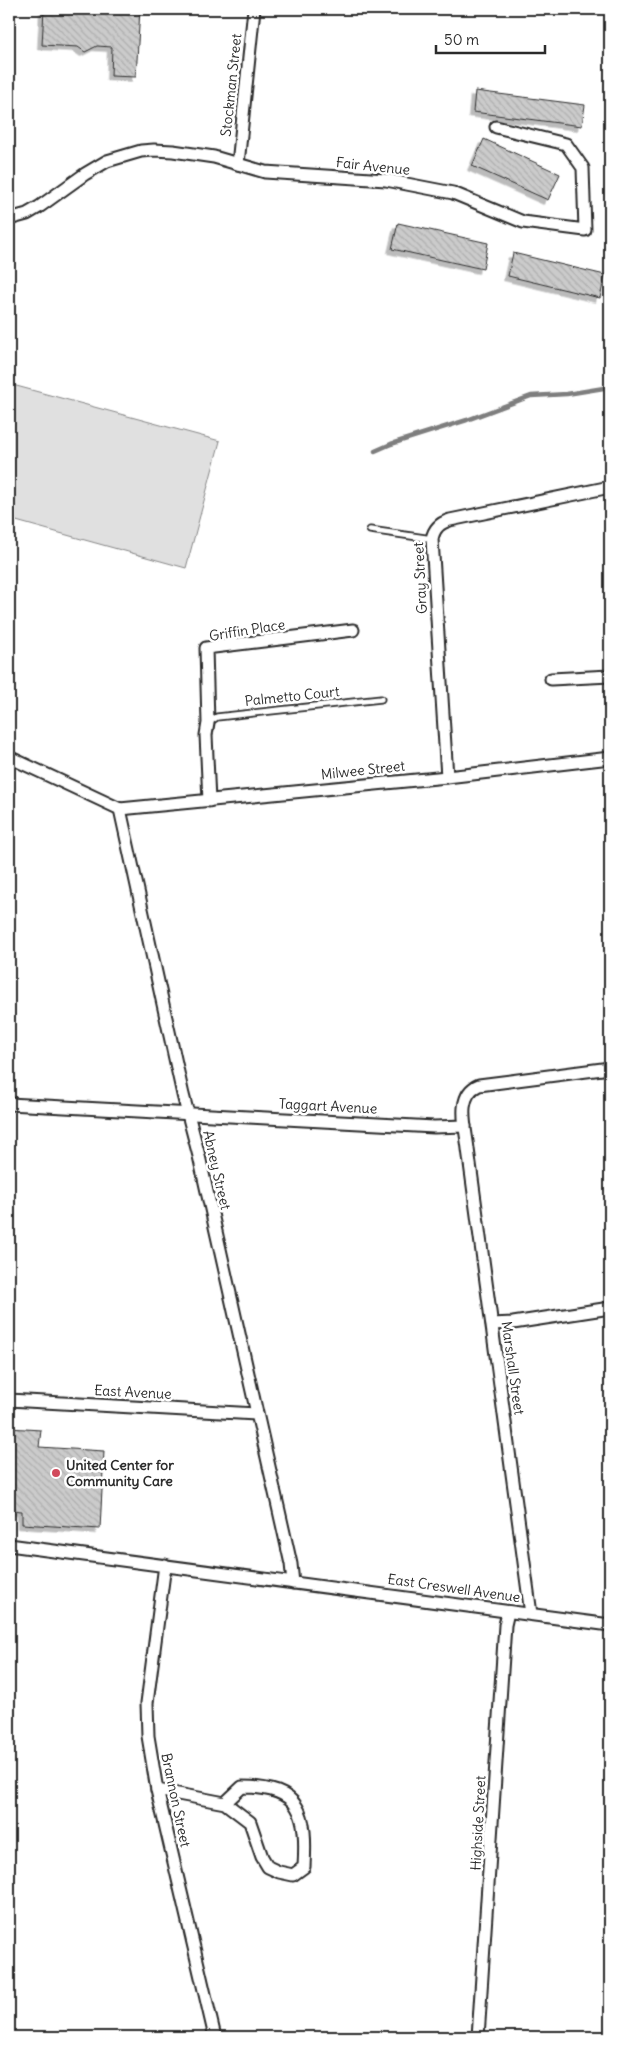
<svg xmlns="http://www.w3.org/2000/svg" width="619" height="2046" font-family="Delius,sans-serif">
<defs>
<pattern id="building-back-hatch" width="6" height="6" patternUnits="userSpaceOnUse" patternTransform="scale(1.25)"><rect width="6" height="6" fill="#cbcbcb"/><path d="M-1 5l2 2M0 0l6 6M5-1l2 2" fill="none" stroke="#aeaeae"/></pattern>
<filter id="shadow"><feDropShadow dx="-4.5" dy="4.5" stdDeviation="0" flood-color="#0004"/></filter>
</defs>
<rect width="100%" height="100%" fill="#fff"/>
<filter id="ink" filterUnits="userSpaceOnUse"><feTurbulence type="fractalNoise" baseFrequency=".02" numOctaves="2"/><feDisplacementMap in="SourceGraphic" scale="10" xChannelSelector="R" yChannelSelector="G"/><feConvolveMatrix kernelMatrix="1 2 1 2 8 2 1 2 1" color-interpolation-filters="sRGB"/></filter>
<g filter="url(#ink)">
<path fill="#e0e0e0" stroke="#868686" d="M 9,384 L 220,441 L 186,568 L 9,519 Z"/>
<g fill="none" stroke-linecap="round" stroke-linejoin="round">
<path stroke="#7e7e7e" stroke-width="4.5" d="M 375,451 L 391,444 L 467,420 L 531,396 L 567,394 L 610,387"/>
</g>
<g fill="url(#building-back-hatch)" stroke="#2b2b2b" filter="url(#shadow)">
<path d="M 44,9 L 140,9 L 136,77 L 111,76 L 112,47 L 97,46 L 85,52 L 78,47 L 42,45 Z"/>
<path d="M 475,91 L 585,105 L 582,126 L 473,112 Z"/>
<path d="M 484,139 L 560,174 L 548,200 L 472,166 Z"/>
<path d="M 398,223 L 488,243 L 483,269 L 392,249 Z"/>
<path d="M 513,253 L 605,275 L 600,298 L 508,276 Z"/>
<path d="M 9,1428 L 41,1430 L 39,1447 L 104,1451 L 100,1529 L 22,1524 L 22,1511 L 9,1510 Z"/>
</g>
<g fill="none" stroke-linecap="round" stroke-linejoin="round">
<defs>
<g id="service">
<path d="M 370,530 L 432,539"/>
<path d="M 208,723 L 217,717 L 381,699"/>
</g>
<g id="minor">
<path d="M 238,164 L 254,9"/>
<path d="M 9,219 L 27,214 L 39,207 L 85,174 L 107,161 L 141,151 L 154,150 L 173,151 L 214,157 L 265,172 L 386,180 L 453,193 L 523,222 L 585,230 L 583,168 L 566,144 L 496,127"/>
<path d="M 551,679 L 610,676"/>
<path d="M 9,757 L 120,809"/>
<path d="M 447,777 L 432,539 C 434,528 440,523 450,520 L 610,487"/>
<path d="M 209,801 L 206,735 L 208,723 L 206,648 L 353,630"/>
<path d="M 120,809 L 183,1095 L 199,1156 L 291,1564 L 293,1583"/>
<path d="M 120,809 L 447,777 L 610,758"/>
<path d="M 9,1104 L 434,1127 L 465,1126"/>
<path d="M 492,1324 L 513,1323 L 610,1308"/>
<path d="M 9,1400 L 256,1414"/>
<path d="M 9,1545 L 610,1625"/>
<path d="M 165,1565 L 147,1703 L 148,1736 L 157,1790 L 215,2037"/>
<path d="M 531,1614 L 468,1149 C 466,1129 455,1095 479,1085 L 610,1068"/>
<path d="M 157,1790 L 225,1803 L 242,1787 C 302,1787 307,1813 304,1867 L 293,1875 L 279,1872 L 268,1867 L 262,1857 L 250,1822 L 225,1803"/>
<path d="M 478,2037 L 505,1625 L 508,1612"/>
</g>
</defs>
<use href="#service" stroke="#2b2b2b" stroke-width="9"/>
<use href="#minor" stroke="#2b2b2b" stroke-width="15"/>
<use href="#service" stroke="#fff" stroke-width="5.5"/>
<use href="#minor" stroke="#fff" stroke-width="11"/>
</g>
</g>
<circle fill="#d1495b" stroke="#fff" stroke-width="2" cx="56" cy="1473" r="5"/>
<g text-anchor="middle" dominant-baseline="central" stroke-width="5" stroke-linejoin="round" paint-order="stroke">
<g font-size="14" fill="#2b2b2b" stroke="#fff">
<text transform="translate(231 85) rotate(-84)">Stockman Street</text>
<text transform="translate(373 166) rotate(6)">Fair Avenue</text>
<text transform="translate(420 578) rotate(-93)">Gray Street</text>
<text transform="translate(247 630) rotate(-9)">Griffin Place</text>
<text transform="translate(292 696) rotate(-6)">Palmetto Court</text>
<text transform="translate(363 770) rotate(-6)">Milwee Street</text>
<text transform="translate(328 1106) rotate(3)">Taggart Avenue</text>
<text transform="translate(217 1170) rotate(77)">Abney Street</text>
<text transform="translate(513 1368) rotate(82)">Marshall Street</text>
<text transform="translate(133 1392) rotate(3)">East Avenue</text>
<text transform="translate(454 1588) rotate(8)">East Creswell Avenue</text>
<text transform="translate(176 1800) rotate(78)">Brannon Street</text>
<text transform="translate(478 1823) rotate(-87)">Highside Street</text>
</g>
<g font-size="14" font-weight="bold" fill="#2b2b2b" stroke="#fff" text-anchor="start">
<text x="66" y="1465">United Center for<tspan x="66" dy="16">Community Care</tspan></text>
</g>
</g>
<rect width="619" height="2046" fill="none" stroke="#fff" stroke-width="30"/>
<rect x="15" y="15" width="589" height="2016" fill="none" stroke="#2b2b2b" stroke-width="2" filter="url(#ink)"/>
<path d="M436 45v8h109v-8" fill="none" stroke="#2b2b2b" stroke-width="2.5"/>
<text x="444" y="45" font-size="15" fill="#2b2b2b" stroke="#ffffff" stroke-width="4" paint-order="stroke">50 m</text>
</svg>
